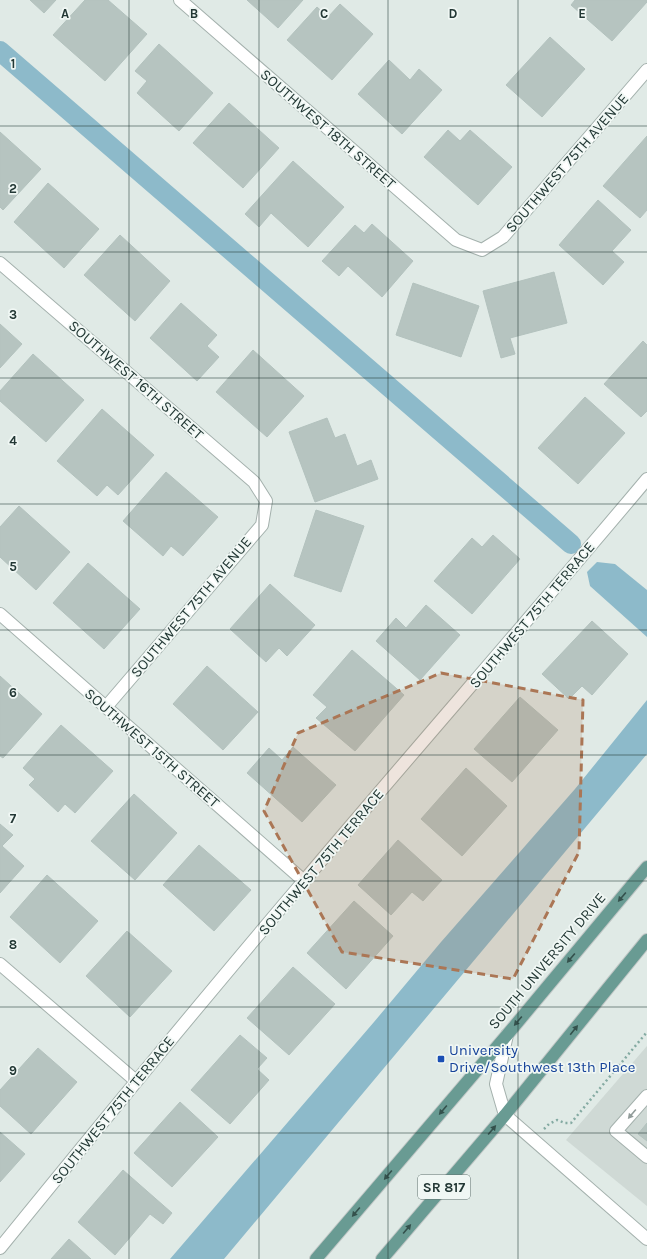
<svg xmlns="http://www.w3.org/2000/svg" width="647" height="1259" font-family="Karla,sans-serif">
<rect width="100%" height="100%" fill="#e0eae6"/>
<path fill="#cfd9d5" d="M 647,1046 L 647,1206 L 566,1140 Z"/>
<g fill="#8dbaca">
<path d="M 597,562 L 615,564 L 647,590 L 647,637 L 590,586 L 587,572 Z"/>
<path d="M 647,700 L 647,754 L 224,1259 L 170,1259 L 374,1022 L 441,942 L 575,789 Z"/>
</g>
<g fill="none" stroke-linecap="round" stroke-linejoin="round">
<path stroke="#8dbaca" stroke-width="20" d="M 0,51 L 571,544"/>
</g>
<g fill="#b6c4c0" stroke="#b3c2be">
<path d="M 30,0 L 56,0 L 44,13 Z"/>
<path d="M 85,0 L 108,0 L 147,34 L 105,81 L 53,35 Z"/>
<path d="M 247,0 L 303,0 L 278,28 Z"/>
<path d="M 575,0 L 647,0 L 647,2 L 612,41 L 571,5 Z"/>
<path d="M 340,4 L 373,34 L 332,80 L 287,40 L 317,7 L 328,17 Z"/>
<path d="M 550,37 L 585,69 L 542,117 L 506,85 Z"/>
<path d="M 159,44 L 213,93 L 179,131 L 137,93 L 147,81 L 135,71 Z"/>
<path d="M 389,60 L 410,80 L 419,69 L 442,90 L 402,134 L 358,94 Z"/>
<path d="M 229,103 L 279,148 L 243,188 L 193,143 Z"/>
<path d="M 448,130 L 460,141 L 470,130 L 512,167 L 478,205 L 424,157 Z"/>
<path d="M 0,132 L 41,169 L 3,210 L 0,207 Z"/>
<path d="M 647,136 L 647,210 L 640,218 L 603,186 Z"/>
<path d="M 293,161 L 344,207 L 308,247 L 271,213 L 259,227 L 245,214 Z"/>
<path d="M 48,183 L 99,229 L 64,268 L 14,222 Z"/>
<path d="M 598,200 L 631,230 L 612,251 L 624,262 L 603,285 L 559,245 Z"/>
<path d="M 372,224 L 413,261 L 382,297 L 348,266 L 339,276 L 322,261 L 355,225 L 364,233 Z"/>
<path d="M 120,235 L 170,281 L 135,321 L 84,275 Z"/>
<path d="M 554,272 L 567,323 L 510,338 L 515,354 L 501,358 L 483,291 Z"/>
<path d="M 413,283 L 479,306 L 461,357 L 396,335 Z"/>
<path d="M 181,303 L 217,335 L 207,346 L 219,357 L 197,381 L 150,338 Z"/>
<path d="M 0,324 L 22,344 L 0,368 Z"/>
<path d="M 643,341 L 647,345 L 647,411 L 641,417 L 604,384 Z"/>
<path d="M 253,350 L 304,396 L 267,437 L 216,392 Z"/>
<path d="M 33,354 L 84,400 L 46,442 L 0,401 L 0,391 Z"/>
<path d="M 585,397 L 625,433 L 578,484 L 538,448 Z"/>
<path d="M 102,409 L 154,455 L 118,495 L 107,485 L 97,496 L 57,461 Z"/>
<path d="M 327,418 L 335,438 L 345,434 L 357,466 L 371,460 L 378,479 L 315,502 L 289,432 Z"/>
<path d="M 166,472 L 218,517 L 183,556 L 171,546 L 163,556 L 123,521 Z"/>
<path d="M 19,506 L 70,552 L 36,590 L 0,557 L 0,527 Z"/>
<path d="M 316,510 L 364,526 L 341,592 L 294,576 Z"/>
<path d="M 493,535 L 520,559 L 472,614 L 434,581 L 472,538 L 482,547 Z"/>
<path d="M 88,563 L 140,609 L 104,649 L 53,603 Z"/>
<path d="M 270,584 L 315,625 L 287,656 L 279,648 L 266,662 L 230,629 Z"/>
<path d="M 426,605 L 460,635 L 420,680 L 376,641 L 396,618 L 406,628 Z"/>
<path d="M 592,621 L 628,654 L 592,695 L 582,686 L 569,699 L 542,674 Z"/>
<path d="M 352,650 L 404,695 L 355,751 L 316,718 L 327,707 L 313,695 Z"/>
<path d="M 207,666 L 258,712 L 223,750 L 173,704 Z"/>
<path d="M 0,676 L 42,714 L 3,758 L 0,756 Z"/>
<path d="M 520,697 L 558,730 L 512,782 L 474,749 Z"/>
<path d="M 61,725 L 113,771 L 75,813 L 65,804 L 58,812 L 29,785 L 35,779 L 23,768 Z"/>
<path d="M 293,747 L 336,785 L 302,822 L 247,773 L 269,748 L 282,760 Z"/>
<path d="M 466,768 L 507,806 L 462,856 L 421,819 Z"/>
<path d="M 134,794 L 177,833 L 135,880 L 91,841 Z"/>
<path d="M 0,824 L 13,835 L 2,846 L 24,866 L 0,893 Z"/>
<path d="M 398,840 L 442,880 L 423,901 L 412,892 L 391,915 L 358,885 Z"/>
<path d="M 199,845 L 251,890 L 214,931 L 163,885 Z"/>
<path d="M 47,875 L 98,921 L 60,963 L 10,917 Z"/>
<path d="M 354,901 L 393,936 L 346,989 L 307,953 Z"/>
<path d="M 127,931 L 172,971 L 130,1017 L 86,976 Z"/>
<path d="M 293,967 L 335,1004 L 289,1055 L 247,1018 Z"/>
<path d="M 240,1035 L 267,1058 L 257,1069 L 269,1080 L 230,1124 L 191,1090 Z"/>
<path d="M 38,1048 L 77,1082 L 31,1134 L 0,1106 L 0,1090 Z"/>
<path d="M 180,1102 L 218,1137 L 172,1187 L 134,1153 Z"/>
<path d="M 647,1123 L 647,1141 L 638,1134 Z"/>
<path d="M 0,1132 L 25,1154 L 0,1182 Z"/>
<path d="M 123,1170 L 172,1213 L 163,1224 L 150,1214 L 115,1255 L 78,1222 Z"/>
<path d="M 69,1239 L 91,1259 L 51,1259 Z"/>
</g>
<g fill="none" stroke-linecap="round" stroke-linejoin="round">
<defs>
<g id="minor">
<path d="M 180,0 L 456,240 L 482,250 L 503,237 L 647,70"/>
<path d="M 0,263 L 254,482 L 266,501 L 262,525 L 106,707"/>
<path d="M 0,614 L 304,881"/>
<path d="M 0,964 L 136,1081"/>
<path d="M 507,1035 L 496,1084 L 505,1115 L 647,1239"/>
<path d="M 647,1096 L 616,1131 L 647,1157"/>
<path d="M 0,1248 C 100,1125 200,1003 303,882 C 417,747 533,615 647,479"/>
</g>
<g id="major">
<path d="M 316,1259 L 507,1035 L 647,867"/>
<path d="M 382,1259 L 505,1115 L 647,940"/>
</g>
</defs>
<use href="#minor" stroke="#a4b1ad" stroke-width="14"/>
<use href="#major" stroke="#c1c7c6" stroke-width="14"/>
<path stroke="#84aaa2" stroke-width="2.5" stroke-dasharray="2 3" stroke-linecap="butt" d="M 544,1129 L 549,1124 L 557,1120 L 565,1123 L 571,1123 L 647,1032"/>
<use href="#minor" stroke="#fff" stroke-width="12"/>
<use href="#major" stroke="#699b93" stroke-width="12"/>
</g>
<defs><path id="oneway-solid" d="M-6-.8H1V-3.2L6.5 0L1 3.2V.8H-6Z"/></defs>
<g fill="#34514c">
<use href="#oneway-solid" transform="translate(622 897) rotate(130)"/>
<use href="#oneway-solid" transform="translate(571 958) rotate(130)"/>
<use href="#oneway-solid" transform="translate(518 1021) rotate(130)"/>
<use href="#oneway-solid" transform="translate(574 1030) rotate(-51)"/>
<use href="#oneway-solid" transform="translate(443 1110) rotate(130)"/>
<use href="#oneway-solid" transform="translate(492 1130) rotate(-50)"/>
<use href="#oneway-solid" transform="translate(388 1175) rotate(130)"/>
<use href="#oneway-solid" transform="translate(356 1212) rotate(130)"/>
<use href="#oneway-solid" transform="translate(407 1229) rotate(-50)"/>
</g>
<use fill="#919c9a" href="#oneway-solid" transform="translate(632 1114) rotate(130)"/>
<path fill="#ab7655" fill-opacity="0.2" stroke="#ab7655" stroke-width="3" stroke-dasharray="8 5" stroke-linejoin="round" d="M 441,673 L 583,700 L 579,852 L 513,979 L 342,952 L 264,811 L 298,733 Z"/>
<path fill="none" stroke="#233835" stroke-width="1" stroke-opacity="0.55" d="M 129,0 L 129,1259M 259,0 L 259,1259M 388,0 L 388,1259M 518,0 L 518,1259M 0,126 L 647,126M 0,252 L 647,252M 0,378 L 647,378M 0,504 L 647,504M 0,630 L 647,630M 0,755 L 647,755M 0,881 L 647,881M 0,1007 L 647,1007M 0,1133 L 647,1133"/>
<rect fill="#1a4fb4" stroke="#f0f7f4" stroke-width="1.5" x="437" y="1055" width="8" height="8" rx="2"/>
<g text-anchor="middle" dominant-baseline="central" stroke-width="3.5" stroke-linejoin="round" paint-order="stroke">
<rect fill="#f0f7f4" stroke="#60716e" stroke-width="1" x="418" y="1175" width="52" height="24" rx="3"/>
<g font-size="14" font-weight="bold" fill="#233835">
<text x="444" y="1187">SR 817</text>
</g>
<g font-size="15" fill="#233835" stroke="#f0f7f4">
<text transform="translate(328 129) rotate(41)">SOUTHWEST 18TH STREET</text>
<text transform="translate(567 163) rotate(-49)">SOUTHWEST 75TH AVENUE</text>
<text transform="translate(136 380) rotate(41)">SOUTHWEST 16TH STREET</text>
<text transform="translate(191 607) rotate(-50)">SOUTHWEST 75TH AVENUE</text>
<text transform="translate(532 615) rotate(-50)">SOUTHWEST 75TH TERRACE</text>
<text transform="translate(152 748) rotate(41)">SOUTHWEST 15TH STREET</text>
<text transform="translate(321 862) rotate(-50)">SOUTHWEST 75TH TERRACE</text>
<text transform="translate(547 961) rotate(-50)">SOUTH UNIVERSITY DRIVE</text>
<text transform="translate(113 1110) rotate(-51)">SOUTHWEST 75TH TERRACE</text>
</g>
<g font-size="15" fill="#164399" stroke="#f0f7f4" text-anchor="start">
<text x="449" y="1050">University<tspan x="449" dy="17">Drive/Southwest 13th Place</tspan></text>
</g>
</g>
<g font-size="13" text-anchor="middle" font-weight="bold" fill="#233835" stroke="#f0f7f4" stroke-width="3.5" stroke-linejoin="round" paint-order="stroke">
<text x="65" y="18">A</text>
<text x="194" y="18">B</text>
<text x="324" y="18">C</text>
<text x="453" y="18">D</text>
<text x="582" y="18">E</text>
<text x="13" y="68">1</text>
<text x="13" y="193">2</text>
<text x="13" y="319">3</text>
<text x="13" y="445">4</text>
<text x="13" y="571">5</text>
<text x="13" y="697">6</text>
<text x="13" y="823">7</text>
<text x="13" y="949">8</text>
<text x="13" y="1075">9</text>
</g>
</svg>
